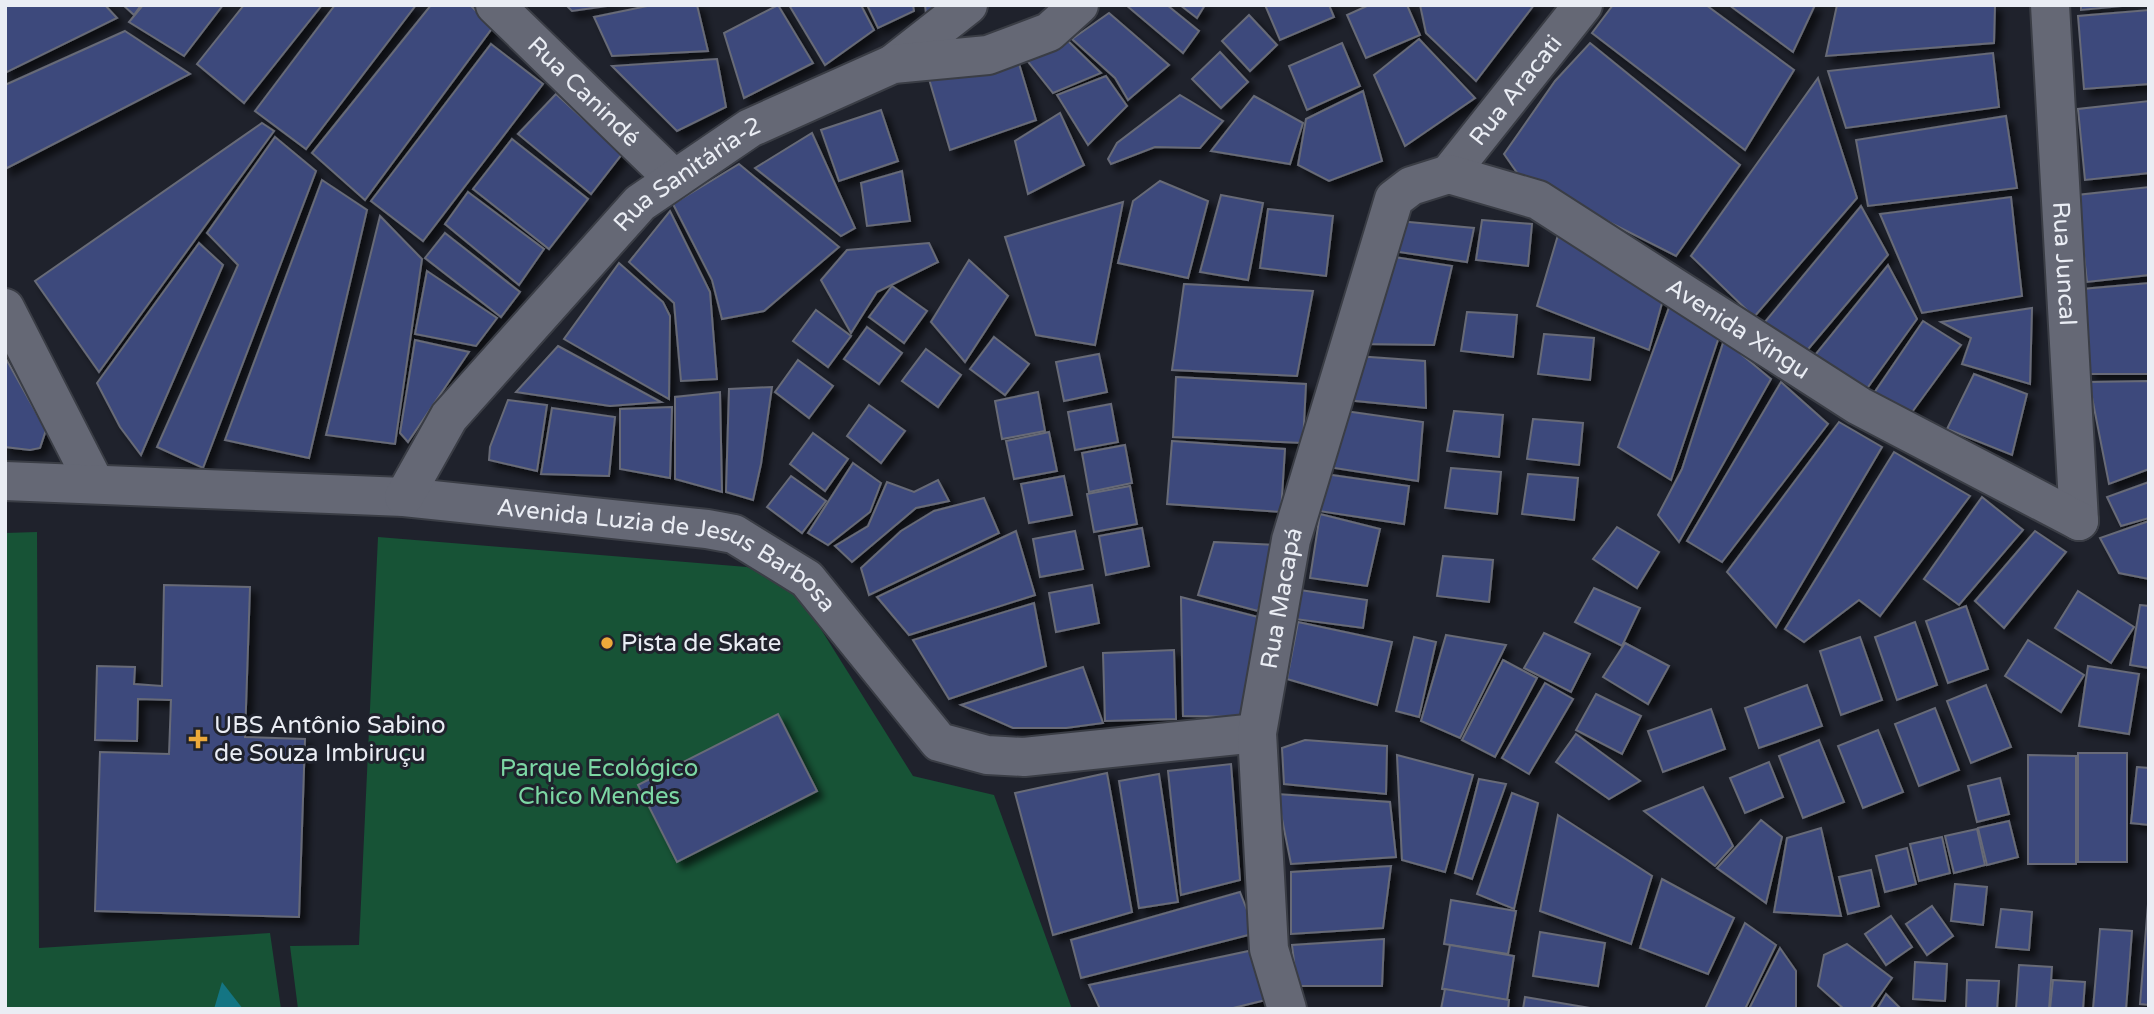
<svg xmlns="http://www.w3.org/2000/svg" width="2154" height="1014" font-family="'Varela Round',sans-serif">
<defs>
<filter id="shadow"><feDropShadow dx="6" dy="6" stdDeviation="3.5" flood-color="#0009"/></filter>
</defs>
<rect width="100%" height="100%" fill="#1f222c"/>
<g fill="#175336">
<path d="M 37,532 L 39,948 L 270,933 L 281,1009 L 5,1009 L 5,533 Z"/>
<path d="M 378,537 L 747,567 L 797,591 L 913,776 L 994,795 L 1072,1009 L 298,1009 L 290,946 L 359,945 Z"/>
</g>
<path fill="#147583" d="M 222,982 L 243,1009 L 214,1009 Z"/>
<g fill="#3d497b" stroke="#676b77" stroke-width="2" filter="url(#shadow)">
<path d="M 5,5 L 105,5 L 117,18 L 5,73 Z"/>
<path d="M 123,5 L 141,5 L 134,15 Z"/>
<path d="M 143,5 L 223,5 L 184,56 L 129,22 Z"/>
<path d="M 244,5 L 322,5 L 244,103 L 197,64 Z"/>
<path d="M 335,5 L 416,5 L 306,149 L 255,111 Z"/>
<path d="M 431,5 L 470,5 L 493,27 L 365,200 L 312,153 Z"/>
<path d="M 566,5 L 614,5 L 572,11 Z"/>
<path d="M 652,5 L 697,5 L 708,51 L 612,56 L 594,17 Z"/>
<path d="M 778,5 L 813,63 L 744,98 L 724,33 Z"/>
<path d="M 789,5 L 861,5 L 874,30 L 825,65 Z"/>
<path d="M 867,5 L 913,5 L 914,11 L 878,28 Z"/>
<path d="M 925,5 L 938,5 L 926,14 Z"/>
<path d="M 1126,5 L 1167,5 L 1199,31 L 1183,53 Z"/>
<path d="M 1180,5 L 1205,5 L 1197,18 Z"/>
<path d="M 1265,5 L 1329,5 L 1334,17 L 1280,40 Z"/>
<path d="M 1369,5 L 1407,5 L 1420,35 L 1366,58 L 1347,15 Z"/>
<path d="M 1420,5 L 1534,5 L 1476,81 L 1426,33 Z"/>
<path d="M 1613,5 L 1706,5 L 1794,70 L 1745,150 L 1592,33 Z"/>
<path d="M 1729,5 L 1815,5 L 1793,52 Z"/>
<path d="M 1837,5 L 1995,5 L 1994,43 L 1826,56 Z"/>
<path d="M 2081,5 L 2132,5 L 2081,10 Z"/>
<path d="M 2149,10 L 2149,84 L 2084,89 L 2078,16 Z"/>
<path d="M 1109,13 L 1169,65 L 1128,100 L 1115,78 L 1072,39 Z"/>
<path d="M 1249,15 L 1277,45 L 1250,71 L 1222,41 Z"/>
<path d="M 125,31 L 190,74 L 5,169 L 5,85 Z"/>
<path d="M 1066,39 L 1101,73 L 1053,93 L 1026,59 Z"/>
<path d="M 1419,39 L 1475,98 L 1405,146 L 1374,75 Z"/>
<path d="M 1342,43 L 1360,86 L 1307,110 L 1289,66 Z"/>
<path d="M 1590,43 L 1740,165 L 1676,256 L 1520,177 L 1504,154 L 1555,81 Z"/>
<path d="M 491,44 L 543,84 L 423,241 L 371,201 Z"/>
<path d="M 1220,52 L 1248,82 L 1221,108 L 1192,79 Z"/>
<path d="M 1993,53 L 1999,107 L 1846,128 L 1828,71 Z"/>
<path d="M 1017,57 L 1036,120 L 950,150 L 929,79 Z"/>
<path d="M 717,59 L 726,107 L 677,131 L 612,66 Z"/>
<path d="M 1106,76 L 1127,106 L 1088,145 L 1057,95 Z"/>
<path d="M 1818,78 L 1857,198 L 1754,317 L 1691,256 Z"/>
<path d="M 1363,91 L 1382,161 L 1329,181 L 1298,165 L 1306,119 Z"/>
<path d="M 556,94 L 622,154 L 591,194 L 518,134 Z"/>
<path d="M 1180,95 L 1223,121 L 1200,148 L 1155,147 L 1111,164 L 1108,159 L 1117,143 Z"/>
<path d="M 1254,96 L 1303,123 L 1290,164 L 1211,151 Z"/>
<path d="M 2149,101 L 2149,173 L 2085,180 L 2078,109 Z"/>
<path d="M 881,110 L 898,161 L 839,181 L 821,130 Z"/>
<path d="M 1060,113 L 1084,165 L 1028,194 L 1015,141 Z"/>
<path d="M 2006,116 L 2017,188 L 1868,206 L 1856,140 Z"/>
<path d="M 262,123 L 274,131 L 99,372 L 35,281 Z"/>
<path d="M 812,133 L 855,228 L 841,236 L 755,168 Z"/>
<path d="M 275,137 L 316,171 L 203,468 L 157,447 L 238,265 L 207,233 Z"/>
<path d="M 512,139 L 588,199 L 549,249 L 473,189 Z"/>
<path d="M 739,164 L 839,247 L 764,311 L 722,319 L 712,280 L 673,204 Z"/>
<path d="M 902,171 L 910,221 L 867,226 L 861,183 Z"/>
<path d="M 322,180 L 367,210 L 309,458 L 225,440 Z"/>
<path d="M 1160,181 L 1208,201 L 1188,278 L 1118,263 L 1133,201 Z"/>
<path d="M 2149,187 L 2149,275 L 2087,282 L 2077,195 Z"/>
<path d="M 468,192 L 544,249 L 519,285 L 445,224 Z"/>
<path d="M 1221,195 L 1263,203 L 1248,280 L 1200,272 Z"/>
<path d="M 2011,197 L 2022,296 L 1922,313 L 1880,214 Z"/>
<path d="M 1123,202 L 1095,345 L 1036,335 L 1005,237 Z"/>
<path d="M 1861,206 L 1888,255 L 1804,354 L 1764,323 Z"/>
<path d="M 1268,209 L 1333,216 L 1326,276 L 1260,268 Z"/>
<path d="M 670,211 L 710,292 L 717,379 L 681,381 L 674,303 L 629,262 Z"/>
<path d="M 380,216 L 422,259 L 395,444 L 326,435 Z"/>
<path d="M 1482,220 L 1532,224 L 1528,266 L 1476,260 Z"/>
<path d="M 1398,221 L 1474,228 L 1467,262 L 1392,251 Z"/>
<path d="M 445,233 L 520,292 L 501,317 L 425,258 Z"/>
<path d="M 1558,235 L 1664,296 L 1649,350 L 1537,306 Z"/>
<path d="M 199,243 L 223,265 L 141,455 L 120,427 L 97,383 Z"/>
<path d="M 929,243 L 938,262 L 877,292 L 851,333 L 821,280 L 847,250 Z"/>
<path d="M 1388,256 L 1452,266 L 1434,345 L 1364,344 Z"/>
<path d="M 969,260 L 1008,296 L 965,362 L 931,322 Z"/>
<path d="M 619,263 L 663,302 L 670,316 L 669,399 L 564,339 Z"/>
<path d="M 1888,265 L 1917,319 L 1863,394 L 1815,355 Z"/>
<path d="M 427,271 L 497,318 L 476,346 L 415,334 Z"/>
<path d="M 2149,283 L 2149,374 L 2090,374 L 2082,289 Z"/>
<path d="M 1184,284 L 1313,291 L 1297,376 L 1172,370 Z"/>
<path d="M 892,286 L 927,311 L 904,343 L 869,317 Z"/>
<path d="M 1671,302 L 1720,334 L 1671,480 L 1618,447 Z"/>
<path d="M 2032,308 L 2030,384 L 1962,364 L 1971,338 L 1941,322 Z"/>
<path d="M 816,310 L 851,336 L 828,367 L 793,341 Z"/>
<path d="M 1467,312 L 1517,315 L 1513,357 L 1461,351 Z"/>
<path d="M 1923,321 L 1961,345 L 1907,419 L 1872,396 Z"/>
<path d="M 867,327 L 902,353 L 879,384 L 844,359 Z"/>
<path d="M 1544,334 L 1594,338 L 1590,380 L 1538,374 Z"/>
<path d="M 994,337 L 1029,364 L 1005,395 L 970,369 Z"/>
<path d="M 415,340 L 469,352 L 408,442 L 400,433 Z"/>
<path d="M 1724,340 L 1771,379 L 1679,542 L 1658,515 L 1682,469 Z"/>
<path d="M 558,346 L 661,402 L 610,406 L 516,392 Z"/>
<path d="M 926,349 L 961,375 L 938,407 L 902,381 Z"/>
<path d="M 1099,354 L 1107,392 L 1064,401 L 1056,362 Z"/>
<path d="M 1356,356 L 1425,361 L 1426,408 L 1346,400 Z"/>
<path d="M 5,357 L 46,430 L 40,448 L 30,450 L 5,447 Z"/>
<path d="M 798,360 L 833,386 L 809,418 L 775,392 Z"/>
<path d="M 1974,374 L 2027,394 L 2012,455 L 1947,429 Z"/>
<path d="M 1176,377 L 1306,384 L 1303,443 L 1173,437 Z"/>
<path d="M 2149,381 L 2149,469 L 2109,484 L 2089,382 Z"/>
<path d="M 1781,382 L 1828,424 L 1722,562 L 1687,541 Z"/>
<path d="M 772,387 L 761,464 L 753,500 L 726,492 L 729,389 Z"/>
<path d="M 720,392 L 722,492 L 675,479 L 675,397 Z"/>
<path d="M 1038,392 L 1045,431 L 1002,439 L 995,401 Z"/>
<path d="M 508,400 L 547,405 L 537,471 L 489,460 L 490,447 Z"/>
<path d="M 1111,404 L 1118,442 L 1075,450 L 1068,412 Z"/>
<path d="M 869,405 L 905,431 L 881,463 L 847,436 Z"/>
<path d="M 672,407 L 670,478 L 620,469 L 620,409 Z"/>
<path d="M 552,408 L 615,417 L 609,476 L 541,474 Z"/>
<path d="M 1338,410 L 1423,422 L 1418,481 L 1328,467 Z"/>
<path d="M 1454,411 L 1503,415 L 1499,457 L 1447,451 Z"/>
<path d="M 1533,419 L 1583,423 L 1579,465 L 1527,459 Z"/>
<path d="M 1839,422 L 1882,447 L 1776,627 L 1727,572 Z"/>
<path d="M 1049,432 L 1057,471 L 1014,479 L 1006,441 Z"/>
<path d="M 813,433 L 848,459 L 825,491 L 790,464 Z"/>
<path d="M 1172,441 L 1285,449 L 1281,512 L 1167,504 Z"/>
<path d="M 1125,445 L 1132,483 L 1089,492 L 1082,453 Z"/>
<path d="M 1894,452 L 1970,496 L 1880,616 L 1859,600 L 1804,642 L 1785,629 Z"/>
<path d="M 853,463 L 881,483 L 870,512 L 828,545 L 808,533 Z"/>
<path d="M 1451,468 L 1501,472 L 1497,514 L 1445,508 Z"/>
<path d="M 1325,474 L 1409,486 L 1404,524 L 1319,511 Z"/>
<path d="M 1528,474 L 1578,478 L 1574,520 L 1522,514 Z"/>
<path d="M 791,476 L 826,501 L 802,533 L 767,507 Z"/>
<path d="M 1064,476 L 1072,515 L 1029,523 L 1021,484 Z"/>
<path d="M 938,480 L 949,501 L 916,508 L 852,562 L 835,546 L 868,526 L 887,482 L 914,492 Z"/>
<path d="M 2149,482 L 2149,518 L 2121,526 L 2107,497 Z"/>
<path d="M 1130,486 L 1137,524 L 1094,532 L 1087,494 Z"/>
<path d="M 1982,497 L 2023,530 L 1959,605 L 1924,579 Z"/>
<path d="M 984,498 L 999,533 L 869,595 L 861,568 L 901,531 L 934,511 Z"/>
<path d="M 1320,514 L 1380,529 L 1367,586 L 1310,578 Z"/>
<path d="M 2149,521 L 2149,579 L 2119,573 L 2100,538 Z"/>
<path d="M 1617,527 L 1659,552 L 1637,588 L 1593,559 Z"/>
<path d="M 1142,528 L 1149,566 L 1106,575 L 1099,536 Z"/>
<path d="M 1016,531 L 1035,595 L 909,635 L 877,597 Z"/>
<path d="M 1075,531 L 1083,569 L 1040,577 L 1033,539 Z"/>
<path d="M 2035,531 L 2066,552 L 2004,628 L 1975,601 Z"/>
<path d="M 1214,542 L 1277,545 L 1258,611 L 1198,595 Z"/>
<path d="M 1443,556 L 1493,560 L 1489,602 L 1437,596 Z"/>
<path d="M 164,585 L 250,587 L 245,737 L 305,739 L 299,917 L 95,911 L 100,752 L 169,754 L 171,700 L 138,699 L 137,741 L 95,740 L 97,666 L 135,667 L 134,684 L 162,686 Z"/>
<path d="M 1092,585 L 1099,623 L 1056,632 L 1049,593 Z"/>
<path d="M 1594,588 L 1640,608 L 1622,646 L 1575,622 Z"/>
<path d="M 1300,590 L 1367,600 L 1363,628 L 1295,619 Z"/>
<path d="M 2078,591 L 2134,627 L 2111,663 L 2055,628 Z"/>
<path d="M 1181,597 L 1258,617 L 1241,717 L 1183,716 Z"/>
<path d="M 1034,603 L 1046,666 L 949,699 L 913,640 Z"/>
<path d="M 2140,605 L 2149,606 L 2149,668 L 2130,665 Z"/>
<path d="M 1966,606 L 1988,669 L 1948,683 L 1926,621 Z"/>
<path d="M 1298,622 L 1392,642 L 1377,705 L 1287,679 Z"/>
<path d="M 1915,622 L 1937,685 L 1897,700 L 1875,637 Z"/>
<path d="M 1544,633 L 1590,654 L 1571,692 L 1524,668 Z"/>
<path d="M 1446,635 L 1506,645 L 1460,738 L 1421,721 Z"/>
<path d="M 1414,637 L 1436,642 L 1419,717 L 1396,711 Z"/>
<path d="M 1860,637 L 1882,700 L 1841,715 L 1820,651 Z"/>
<path d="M 2028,640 L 2084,675 L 2061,712 L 2005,676 Z"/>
<path d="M 1625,643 L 1669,666 L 1648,704 L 1603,677 Z"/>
<path d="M 1174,650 L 1176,719 L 1105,721 L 1103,653 Z"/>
<path d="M 1503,660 L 1537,678 L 1495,757 L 1462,740 Z"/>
<path d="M 2088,666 L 2139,674 L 2129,734 L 2079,726 Z"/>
<path d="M 1083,667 L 1103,723 L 1066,728 L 1013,728 L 961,705 Z"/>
<path d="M 1545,683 L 1573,699 L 1529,774 L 1502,758 Z"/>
<path d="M 1807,685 L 1822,726 L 1759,748 L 1745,708 Z"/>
<path d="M 1986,685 L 2011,747 L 1971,763 L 1947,701 Z"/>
<path d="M 1596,694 L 1641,716 L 1622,754 L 1576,730 Z"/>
<path d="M 1935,708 L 1959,770 L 1919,786 L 1895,724 Z"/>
<path d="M 1711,709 L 1725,749 L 1663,772 L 1648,731 Z"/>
<path d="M 778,714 L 817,791 L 677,862 L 638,785 Z"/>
<path d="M 1878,730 L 1903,792 L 1863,808 L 1838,746 Z"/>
<path d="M 1576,734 L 1640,781 L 1609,799 L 1556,762 Z"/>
<path d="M 1305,740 L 1387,746 L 1386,794 L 1284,784 L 1282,748 Z"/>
<path d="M 1819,740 L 1844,802 L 1803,818 L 1779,756 Z"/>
<rect x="2078" y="753" width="49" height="109"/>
<path d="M 1397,755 L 1473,775 L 1445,872 L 1402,860 Z"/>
<path d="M 2028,755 L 2076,756 L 2076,864 L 2028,864 Z"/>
<path d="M 1769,762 L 1783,797 L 1745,813 L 1730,778 Z"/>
<path d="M 1231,764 L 1240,880 L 1181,895 L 1168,771 Z"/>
<path d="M 2137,767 L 2149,768 L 2149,825 L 2131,823 Z"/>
<path d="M 1107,773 L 1132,912 L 1053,935 L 1015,793 Z"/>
<path d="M 1159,774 L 1178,902 L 1139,908 L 1119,781 Z"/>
<path d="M 2000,778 L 2009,814 L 1977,822 L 1968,786 Z"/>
<path d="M 1479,779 L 1506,784 L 1472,879 L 1455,873 Z"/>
<path d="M 1703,787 L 1733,846 L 1715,866 L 1644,811 Z"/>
<path d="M 1512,793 L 1538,803 L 1514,909 L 1477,894 Z"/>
<path d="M 1277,794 L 1390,802 L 1396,857 L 1291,864 Z"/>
<path d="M 1558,815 L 1652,876 L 1631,944 L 1540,911 Z"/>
<path d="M 1761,820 L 1782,837 L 1766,903 L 1717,868 Z"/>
<path d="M 2009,821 L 2018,857 L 1987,865 L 1978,828 Z"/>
<path d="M 1821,828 L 1841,916 L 1774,912 L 1787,838 Z"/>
<path d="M 1977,829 L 1985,865 L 1954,873 L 1945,836 Z"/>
<path d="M 1942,837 L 1950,873 L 1919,881 L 1910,844 Z"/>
<path d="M 1907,848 L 1916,884 L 1885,892 L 1876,856 Z"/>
<path d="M 1391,866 L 1383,928 L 1291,934 L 1291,872 Z"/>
<path d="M 1871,870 L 1879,906 L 1848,914 L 1839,877 Z"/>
<path d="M 1662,879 L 1734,918 L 1708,974 L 1640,948 Z"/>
<path d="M 1955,884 L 1987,887 L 1983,925 L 1951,921 Z"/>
<path d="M 1240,892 L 1256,933 L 1081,978 L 1071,940 Z"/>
<path d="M 1451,900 L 1516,911 L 1508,954 L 1444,944 Z"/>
<path d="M 2148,904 L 2149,904 L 2149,1005 L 2140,1004 Z"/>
<path d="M 1932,906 L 1953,936 L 1927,955 L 1906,924 Z"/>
<path d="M 2001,909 L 2032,912 L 2029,950 L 1996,947 Z"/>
<path d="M 1891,916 L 1912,947 L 1886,965 L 1865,934 Z"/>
<path d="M 1745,923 L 1776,945 L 1745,1009 L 1705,1009 Z"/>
<path d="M 2100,929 L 2132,931 L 2126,1009 L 2093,1009 Z"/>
<path d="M 1540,932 L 1605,943 L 1598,986 L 1533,976 Z"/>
<path d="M 1384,939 L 1382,986 L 1297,986 L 1292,945 Z"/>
<path d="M 1847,944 L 1892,978 L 1870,1009 L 1844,1009 L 1818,986 L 1824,955 Z"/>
<path d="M 1450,945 L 1514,956 L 1507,1000 L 1442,989 Z"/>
<path d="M 1780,948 L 1796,971 L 1796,1009 L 1749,1009 Z"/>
<path d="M 1258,949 L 1274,998 L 1229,1009 L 1100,1009 L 1089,985 Z"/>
<path d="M 1915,962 L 1947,964 L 1945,1001 L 1913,999 Z"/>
<path d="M 2019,965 L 2052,967 L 2049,1009 L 2016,1009 Z"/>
<path d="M 1967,980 L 1999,981 L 1997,1009 L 1966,1009 Z"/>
<path d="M 2053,980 L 2085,982 L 2083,1009 L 2050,1009 Z"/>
<path d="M 1445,989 L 1509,1000 L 1508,1009 L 1441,1009 Z"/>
<path d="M 1886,994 L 1901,1009 L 1877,1009 Z"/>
<path d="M 1525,997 L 1590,1008 L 1523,1009 Z"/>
</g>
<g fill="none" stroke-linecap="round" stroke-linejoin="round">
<defs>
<g id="street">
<path id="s1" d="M 495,5 L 673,178"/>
<path id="s2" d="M 2050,5 L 2079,521"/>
<path d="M 893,64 L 968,5"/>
<path id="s3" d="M 1449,174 L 1583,5"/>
<path d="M 5,308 L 95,484"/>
<path id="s4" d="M 5,481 L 404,497 L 707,529 L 734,534 L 807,579 L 939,742 L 987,755 L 1024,757 L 1257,733"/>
<path id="s5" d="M 404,497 L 449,417 L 640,203 L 750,128 L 893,64 L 988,55 L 1049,32 L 1079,5"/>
<path id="s6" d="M 1287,1009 L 1269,949 L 1257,733 L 1291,540 L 1394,199 L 1411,186 L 1449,174 L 1538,200 L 1859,406 L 2079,521"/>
</g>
</defs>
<use href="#street" stroke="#3a3d45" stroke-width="42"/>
<use href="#street" stroke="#656875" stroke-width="38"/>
</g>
<g fill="#eca93a" stroke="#1f222c" stroke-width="2.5">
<circle cx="607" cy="643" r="7"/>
<path d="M194.5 728.5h7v7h7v7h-7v7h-7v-7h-7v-7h7z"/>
</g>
<g text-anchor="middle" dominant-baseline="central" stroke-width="6" stroke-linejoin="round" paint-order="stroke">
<g font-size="24" fill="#eaedf4" stroke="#1f222c">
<text stroke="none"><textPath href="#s3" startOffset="107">Rua Aracati</textPath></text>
<text stroke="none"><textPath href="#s1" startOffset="124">Rua Canindé</textPath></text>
<text stroke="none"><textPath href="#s5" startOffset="434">Rua Sanitária-2</textPath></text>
<text stroke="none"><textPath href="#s2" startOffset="259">Rua Juncal</textPath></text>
<text stroke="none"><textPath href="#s6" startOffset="1223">Avenida Xingu</textPath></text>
<text stroke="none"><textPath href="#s4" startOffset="674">Avenida Luzia de Jesus Barbosa</textPath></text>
<text stroke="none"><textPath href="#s6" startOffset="416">Rua Macapá</textPath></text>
</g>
<g font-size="24" fill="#eaedf4" stroke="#1f222c" text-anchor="start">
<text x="621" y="643">Pista de Skate</text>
<text x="214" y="725">UBS Antônio Sabino<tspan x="214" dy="28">de Souza Imbiruçu</tspan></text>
</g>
<g font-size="24" fill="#7cd7a4" stroke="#1f222c">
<text x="599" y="768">Parque Ecológico<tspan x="599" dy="28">Chico Mendes</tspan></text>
</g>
</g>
<rect width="2154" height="1014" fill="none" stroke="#eaedf4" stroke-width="14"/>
</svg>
